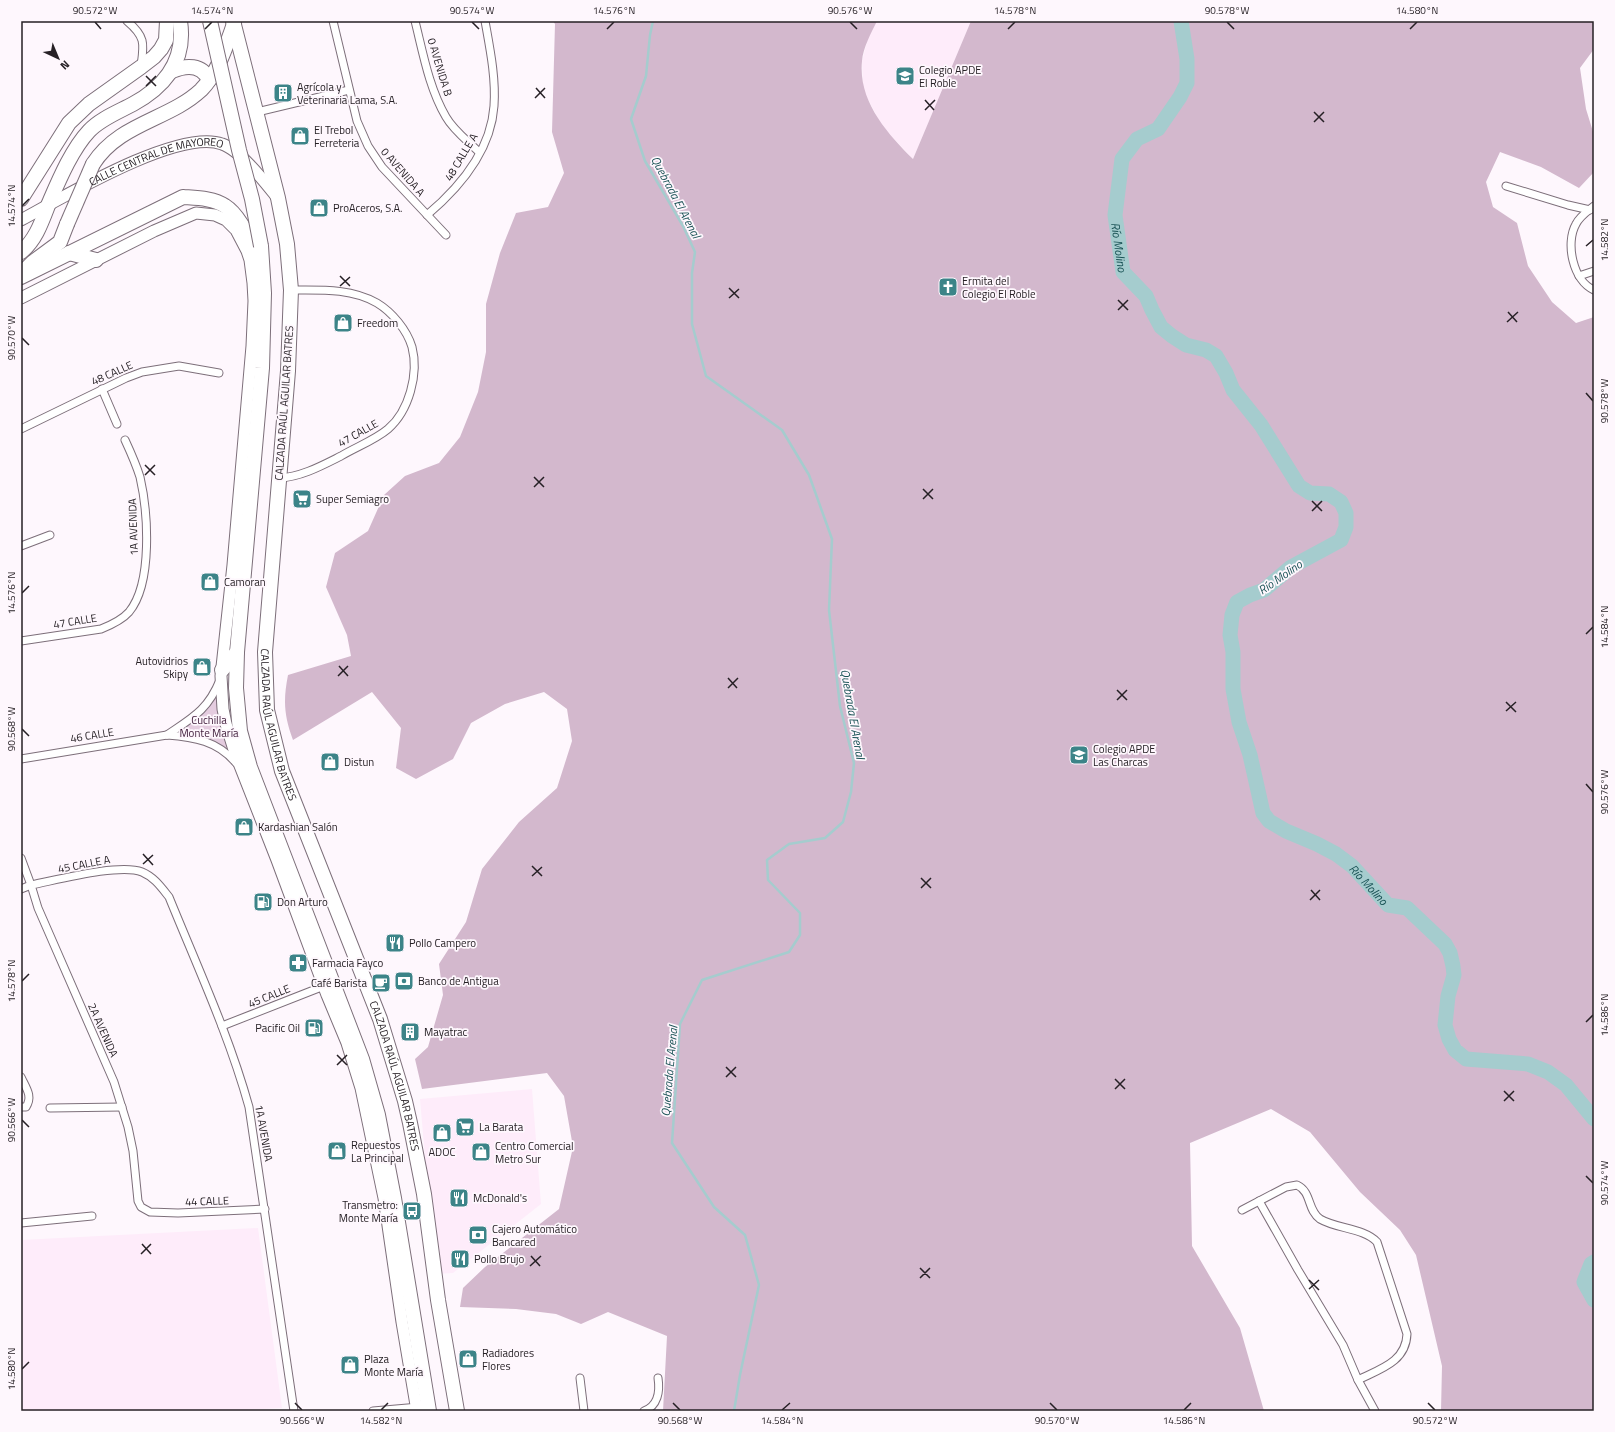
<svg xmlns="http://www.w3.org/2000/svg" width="1615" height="1432" font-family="'Titillium Web',sans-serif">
<rect width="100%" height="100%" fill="#fef7fd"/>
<g fill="#feecfa">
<path d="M 877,21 L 971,21 L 913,159 L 882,126 L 863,90 L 862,61 L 868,38 Z"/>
<path d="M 532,1089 L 541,1204 L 453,1273 L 435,1274 L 420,1099 Z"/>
<path d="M 258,1228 L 282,1408 L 230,1411 L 21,1411 L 21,1240 Z"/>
</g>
<path fill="#e4ccdf" d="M 217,691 L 231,754 L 185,732 L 167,735 L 202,712 Z"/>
<path fill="#d3b8cd" d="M 553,21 L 877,21 C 871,33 863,48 862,61 C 858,101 887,133 913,159 L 971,21 L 1594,21 L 1594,49 L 1580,68 L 1586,109 L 1594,135 L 1594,172 L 1579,188 L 1541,167 L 1500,152 L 1486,182 L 1493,207 L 1517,223 L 1528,266 L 1552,302 L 1576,323 L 1594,317 L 1594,1411 L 1441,1411 L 1442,1366 L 1416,1255 L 1400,1230 L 1360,1192 L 1310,1132 L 1271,1109 L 1190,1143 L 1192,1246 L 1240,1328 L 1264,1411 L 663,1411 L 667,1336 L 608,1312 L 581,1324 L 556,1314 L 516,1309 L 460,1307 L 463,1288 L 485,1267 L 559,1209 L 573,1147 L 564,1096 L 547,1073 L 422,1089 L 415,1059 L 428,1047 L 443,995 L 439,964 L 466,922 L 482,869 L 519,822 L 557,788 L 572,741 L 567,709 L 544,692 L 505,704 L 471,723 L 453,759 L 416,779 L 396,768 L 401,728 L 372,692 L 293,740 C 284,715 283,701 288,675 L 351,656 L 347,635 L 326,587 L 335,553 L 368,531 L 384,495 L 405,476 L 439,463 L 460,437 L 478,392 L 486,352 L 486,304 L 500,253 L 516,213 L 548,207 L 564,173 L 552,132 L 555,24 Z"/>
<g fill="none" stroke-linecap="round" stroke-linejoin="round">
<path stroke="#a5ccce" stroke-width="2.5" d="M 653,21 L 650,35 L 646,76 L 631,119 L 645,161 L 683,226 L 695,252 L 692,273 L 692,324 L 706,376 L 782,430 L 809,475 L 832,539 L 829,610 L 840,706 L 854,763 L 851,792 L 843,822 L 825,838 L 789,844 L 767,860 L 768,880 L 800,913 L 800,935 L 789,952 L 702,980 L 680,1024 L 672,1143 L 714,1207 L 745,1235 L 759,1285 L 740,1375 L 734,1411"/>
<g stroke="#a5ccce" stroke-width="15">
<path id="s1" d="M 1181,21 L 1187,59 L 1187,83 L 1180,97 L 1158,129 L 1137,139 L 1122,159 L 1115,215 L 1123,272 L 1146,296 L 1152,310 L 1161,327 L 1172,336 L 1186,345 L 1206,350 L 1216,356 L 1226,373 L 1233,390 L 1261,425 L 1299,486 L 1310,493 L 1329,494 L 1341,502 L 1346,513 L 1346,527 L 1341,540 L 1291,567 L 1264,590 L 1250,595 L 1237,602 L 1232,615 L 1230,635 L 1233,652 L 1233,689 L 1239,722 L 1250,755 L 1263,813 L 1269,821 L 1286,831 L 1317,844 L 1336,854 L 1352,866 L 1388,905 L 1407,908 L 1445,944 L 1450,953 L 1453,966 L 1454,975 L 1448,996 L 1445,1025 L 1449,1039 L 1455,1050 L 1466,1059 L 1528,1064 L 1548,1072 L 1566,1085 L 1594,1119"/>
<path d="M 1594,1262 L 1591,1264 L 1584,1282 L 1594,1300"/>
</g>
<defs>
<g id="street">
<path d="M 127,21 C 146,37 144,44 141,66"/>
<path d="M 333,21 L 357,121 L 368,146 L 382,167 L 446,235"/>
<path d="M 415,21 C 423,53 429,88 446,117 C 454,131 468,141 479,152"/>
<path d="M 257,112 L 349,90"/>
<path d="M 1506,186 L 1568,205 L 1590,210"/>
<path d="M 1594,206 C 1588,211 1580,216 1576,224 C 1565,243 1573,281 1594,290"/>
<path d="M 427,215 C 459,188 491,150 494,106 C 496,78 490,49 485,21"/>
<path d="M 1579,276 L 1594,271"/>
<path d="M 102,389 L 117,424"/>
<path d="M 21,429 L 126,378 L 142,372 L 179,366 L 219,373"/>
<path d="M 279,478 C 301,477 321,466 341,456 C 356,447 375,440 388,429 C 409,411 419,374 412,347 C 407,330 392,312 377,303 C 351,288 320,290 291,290"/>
<path d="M 21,546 L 50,535"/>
<path d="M 21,641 L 101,629 C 111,625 122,620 129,612 C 153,583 148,512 140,477 C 136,464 131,453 125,440"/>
<path d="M 167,735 C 192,718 208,710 220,680"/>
<path d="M 21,759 L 167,735 C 194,737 218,741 236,763"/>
<path d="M 21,858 L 31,885 L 38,908 L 114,1082 L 128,1127 L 133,1151 L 138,1201 L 141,1207 L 150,1212 L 178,1213 L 265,1209"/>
<path d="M 21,889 L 31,885 C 57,880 120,863 142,872 C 154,877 161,887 169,897 C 197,966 229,1035 249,1107 L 294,1411"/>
<path d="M 222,1026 L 324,986"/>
<path d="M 21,1077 C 26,1088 33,1096 26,1107 L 21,1107"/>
<path d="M 50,1108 L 122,1107"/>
<path d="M 1259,1201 L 1298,1270 L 1343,1345 L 1358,1380 L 1375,1411"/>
<path d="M 1242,1210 L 1286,1187 L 1297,1185 C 1312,1192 1307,1210 1320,1219 C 1337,1229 1364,1228 1377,1242 L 1407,1334 C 1406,1362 1380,1369 1358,1380"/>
<path d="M 21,1223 L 92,1216"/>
<path d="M 580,1378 L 584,1411"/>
<path d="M 373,1411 L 419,1407"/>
<path d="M 644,1411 C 658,1406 660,1391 658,1378"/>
</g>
<g id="secondary">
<path id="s2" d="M 21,220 C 62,198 178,128 222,144 C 240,150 264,181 276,196"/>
<path d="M 21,298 L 154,231 L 196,213 L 215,215 L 226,220 L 236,230 L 247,251 L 250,260 L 253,283 L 254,301 L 252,346 L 233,565 L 221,676 L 223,709 L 226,724 L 235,753 L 277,860 L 327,995 L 347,1043 L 361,1088 L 384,1198 L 402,1322 L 417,1411"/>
</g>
<g id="highway">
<path id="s3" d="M 233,21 L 278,198 L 287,244 L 291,290 L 288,371 L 265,652 L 267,710 L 282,771 L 380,1019 L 405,1101 L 410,1123 L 424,1194 L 438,1300 L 457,1411"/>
<path d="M 172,71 C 186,65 202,64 209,80"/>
<path d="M 93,164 C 119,123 169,120 201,90 C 218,73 226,46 234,24"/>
<path d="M 21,199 L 69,123 L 89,104 L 141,67 L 154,57 L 161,49 L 166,40 L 167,21"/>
<path d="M 261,246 L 264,293 L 262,368 L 237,652 L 236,688 L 240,731 L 250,767 L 362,1059 L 378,1115 L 394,1198 L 429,1411"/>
<path d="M 21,252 C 36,240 42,221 49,203 C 59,180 72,149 89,131 C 100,119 118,112 133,104 C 166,86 186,60 180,21"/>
<path d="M 69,253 L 96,260"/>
<path d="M 27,268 L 33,262 L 60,242 L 67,224"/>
<path d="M 21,277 L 183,197 C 197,198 213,198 225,206 C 241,216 251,244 260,260"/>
<path d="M 222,670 L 237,652"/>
</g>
</defs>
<use href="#street" stroke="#7d6f7a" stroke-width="9"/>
<use href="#secondary" stroke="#7d6f7a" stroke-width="13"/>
<use href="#highway" stroke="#7d6f7a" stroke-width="16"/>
<use href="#street" stroke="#fff" stroke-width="7"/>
<use href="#secondary" stroke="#fff" stroke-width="11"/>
<use href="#highway" stroke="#fff" stroke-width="14"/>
<defs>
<g id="highway-bridge">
<path d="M 210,21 L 239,150 L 252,199 L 261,246"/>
<path d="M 67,224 L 93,164"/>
</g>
</defs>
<use href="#highway-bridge" stroke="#7d6f7a" stroke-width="16" stroke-linecap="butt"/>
<use href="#highway-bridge" stroke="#fff" stroke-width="14"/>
</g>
<path fill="none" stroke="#262025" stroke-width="1.5" d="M 95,22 L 101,29M 472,22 L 479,29M 850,22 L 857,29M 1227,22 L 1234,29M 205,29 L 212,22M 607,29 L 614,22M 1008,29 L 1015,22M 1410,29 L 1417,22M 146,76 L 156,86M 146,86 L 156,76M 536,88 L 545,98M 535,98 L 545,88M 925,100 L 934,110M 925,110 L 935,100M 1314,112 L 1324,122M 1314,122 L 1324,112M 22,206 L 29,199M 1586,246 L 1593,240M 340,276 L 350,286M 340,286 L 350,277M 729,288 L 739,298M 729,298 L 739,289M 1118,300 L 1128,310M 1118,310 L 1128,300M 1508,312 L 1517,322M 1507,322 L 1518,312M 22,338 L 29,345M 1586,393 L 1593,401M 145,465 L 155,475M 145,475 L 155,465M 534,477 L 544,487M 534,487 L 544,477M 923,489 L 933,499M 923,499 L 933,489M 1312,501 L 1322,511M 1312,511 L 1322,501M 22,593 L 29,586M 1586,634 L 1593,627M 339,666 L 348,676M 338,676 L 348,666M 728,678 L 737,688M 728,688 L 738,678M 1117,690 L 1127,700M 1117,700 L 1127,690M 1506,702 L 1516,712M 1506,711 L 1516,702M 22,729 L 29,736M 1586,784 L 1593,792M 143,854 L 153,865M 143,864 L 153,855M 532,866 L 542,876M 532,876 L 542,867M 921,878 L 931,888M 921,888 L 931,878M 1311,890 L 1320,900M 1310,900 L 1320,890M 22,981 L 29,974M 1586,1022 L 1593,1015M 337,1055 L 347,1065M 337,1065 L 347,1055M 726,1067 L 736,1077M 726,1077 L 736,1067M 1115,1079 L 1125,1089M 1115,1089 L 1125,1079M 1504,1091 L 1514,1101M 1504,1101 L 1514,1091M 22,1120 L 29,1127M 1586,1176 L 1593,1183M 142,1244 L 151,1254M 141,1254 L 151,1244M 531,1256 L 540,1266M 530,1266 L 541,1256M 920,1268 L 930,1278M 920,1278 L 930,1268M 1309,1280 L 1319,1290M 1309,1289 L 1319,1280M 22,1369 L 29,1362M 295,1403 L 302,1410M 673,1403 L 680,1410M 1050,1403 L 1057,1410M 1428,1403 L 1435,1410M 381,1410 L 388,1403M 782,1410 L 790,1403M 1184,1410 L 1191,1403"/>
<defs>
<symbol id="school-square" viewBox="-11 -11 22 22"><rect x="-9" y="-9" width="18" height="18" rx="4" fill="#3c8488" stroke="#fef7fd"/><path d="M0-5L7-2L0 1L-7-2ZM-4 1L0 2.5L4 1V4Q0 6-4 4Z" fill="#fff"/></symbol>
<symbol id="building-square" viewBox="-11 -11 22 22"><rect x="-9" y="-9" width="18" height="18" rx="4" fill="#3c8488" stroke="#fef7fd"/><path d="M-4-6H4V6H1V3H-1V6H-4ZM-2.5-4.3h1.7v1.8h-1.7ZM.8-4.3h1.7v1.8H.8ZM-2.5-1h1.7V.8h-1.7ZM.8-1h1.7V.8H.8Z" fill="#fff"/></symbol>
<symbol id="shop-square" viewBox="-11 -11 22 22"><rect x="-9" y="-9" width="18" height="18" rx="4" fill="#3c8488" stroke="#fef7fd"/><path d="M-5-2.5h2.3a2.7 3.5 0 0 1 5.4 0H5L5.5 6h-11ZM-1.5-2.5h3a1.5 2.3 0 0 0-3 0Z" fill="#fff"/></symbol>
<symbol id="church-square" viewBox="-11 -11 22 22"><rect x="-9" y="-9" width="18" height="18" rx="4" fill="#3c8488" stroke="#fef7fd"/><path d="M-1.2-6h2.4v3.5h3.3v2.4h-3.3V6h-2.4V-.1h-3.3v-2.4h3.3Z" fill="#fff"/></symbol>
<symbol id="supermarket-square" viewBox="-11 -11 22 22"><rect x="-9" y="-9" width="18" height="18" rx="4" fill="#3c8488" stroke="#fef7fd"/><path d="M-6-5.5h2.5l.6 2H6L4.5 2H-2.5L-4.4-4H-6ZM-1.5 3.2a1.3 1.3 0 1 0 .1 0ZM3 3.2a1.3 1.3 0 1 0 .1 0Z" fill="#fff"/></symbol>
<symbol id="fuel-square" viewBox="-11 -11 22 22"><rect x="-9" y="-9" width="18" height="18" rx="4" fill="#3c8488" stroke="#fef7fd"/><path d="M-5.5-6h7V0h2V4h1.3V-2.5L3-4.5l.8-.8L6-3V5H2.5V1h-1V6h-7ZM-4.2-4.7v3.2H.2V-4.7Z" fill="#fff"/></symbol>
<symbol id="restaurant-square" viewBox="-11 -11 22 22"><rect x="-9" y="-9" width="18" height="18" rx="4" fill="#3c8488" stroke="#fef7fd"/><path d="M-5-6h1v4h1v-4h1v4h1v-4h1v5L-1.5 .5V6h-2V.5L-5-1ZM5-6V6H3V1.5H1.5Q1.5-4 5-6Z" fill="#fff"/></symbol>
<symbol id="pharmacy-square" viewBox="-11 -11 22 22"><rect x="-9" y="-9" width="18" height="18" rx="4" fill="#3c8488" stroke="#fef7fd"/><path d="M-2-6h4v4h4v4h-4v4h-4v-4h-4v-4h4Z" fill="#fff"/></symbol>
<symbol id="bank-square" viewBox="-11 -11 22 22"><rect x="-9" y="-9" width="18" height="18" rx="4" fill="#3c8488" stroke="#fef7fd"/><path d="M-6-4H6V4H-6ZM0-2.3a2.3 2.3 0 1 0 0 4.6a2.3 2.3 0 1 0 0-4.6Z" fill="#fff"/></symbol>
<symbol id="cafe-square" viewBox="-11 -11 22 22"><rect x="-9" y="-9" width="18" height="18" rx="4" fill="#3c8488" stroke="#fef7fd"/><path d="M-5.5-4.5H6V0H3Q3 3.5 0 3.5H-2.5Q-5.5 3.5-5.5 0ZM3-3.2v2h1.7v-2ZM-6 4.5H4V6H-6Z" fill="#fff"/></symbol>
<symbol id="bus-square" viewBox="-11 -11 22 22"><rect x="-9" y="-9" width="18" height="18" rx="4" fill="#3c8488" stroke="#fef7fd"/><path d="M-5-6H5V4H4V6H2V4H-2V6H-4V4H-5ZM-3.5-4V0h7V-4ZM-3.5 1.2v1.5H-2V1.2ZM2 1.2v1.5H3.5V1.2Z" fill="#fff"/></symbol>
</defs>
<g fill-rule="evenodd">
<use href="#school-square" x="894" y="65" width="22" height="22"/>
<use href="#building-square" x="272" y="82" width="22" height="22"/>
<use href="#shop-square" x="289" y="125" width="22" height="22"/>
<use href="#shop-square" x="308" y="197" width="22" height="22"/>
<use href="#church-square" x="937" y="276" width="22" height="22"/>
<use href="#shop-square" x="332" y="312" width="22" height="22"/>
<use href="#supermarket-square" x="291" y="488" width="22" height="22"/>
<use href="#shop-square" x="199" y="571" width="22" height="22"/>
<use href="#shop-square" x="191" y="656" width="22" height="22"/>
<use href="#school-square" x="1068" y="744" width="22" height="22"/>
<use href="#shop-square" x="319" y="751" width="22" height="22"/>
<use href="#shop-square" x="233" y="816" width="22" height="22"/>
<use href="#fuel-square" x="252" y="891" width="22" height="22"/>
<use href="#restaurant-square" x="384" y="932" width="22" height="22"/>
<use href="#pharmacy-square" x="287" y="952" width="22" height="22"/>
<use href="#bank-square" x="393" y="970" width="22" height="22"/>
<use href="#cafe-square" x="370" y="972" width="22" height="22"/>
<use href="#fuel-square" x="303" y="1017" width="22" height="22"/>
<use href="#building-square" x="399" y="1021" width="22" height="22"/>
<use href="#supermarket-square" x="454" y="1116" width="22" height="22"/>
<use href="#shop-square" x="431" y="1122" width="22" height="22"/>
<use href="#shop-square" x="326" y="1140" width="22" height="22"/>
<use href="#shop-square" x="470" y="1141" width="22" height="22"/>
<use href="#restaurant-square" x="448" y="1187" width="22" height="22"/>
<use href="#bus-square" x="401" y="1200" width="22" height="22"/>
<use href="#bank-square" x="467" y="1224" width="22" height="22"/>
<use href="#restaurant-square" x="449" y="1248" width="22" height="22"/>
<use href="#shop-square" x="457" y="1348" width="22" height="22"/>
<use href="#shop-square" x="339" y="1354" width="22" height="22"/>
</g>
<g text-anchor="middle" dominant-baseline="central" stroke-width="3.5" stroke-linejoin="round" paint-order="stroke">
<g font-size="11" fill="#262025" stroke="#fef7fd">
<text transform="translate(440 67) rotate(73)">0 AVENIDA B</text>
<text transform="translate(461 157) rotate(-59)">48 CALLE A</text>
<text stroke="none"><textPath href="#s2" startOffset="149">CALLE CENTRAL DE MAYOREO</textPath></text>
<text transform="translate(403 172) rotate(49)">0 AVENIDA A</text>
<text transform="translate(112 373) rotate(-24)">48 CALLE</text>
<text transform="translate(284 403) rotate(-86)">CALZADA RAÚL AGUILAR BATRES</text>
<text transform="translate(358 433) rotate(-29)">47 CALLE</text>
<text transform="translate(133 527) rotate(-92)">1A AVENIDA</text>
<text transform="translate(75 621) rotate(-9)">47 CALLE</text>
<text stroke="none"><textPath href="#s3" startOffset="713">CALZADA RAÚL AGUILAR BATRES</textPath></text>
<text transform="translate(92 735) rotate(-9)">46 CALLE</text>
<text transform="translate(84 864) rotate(-11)">45 CALLE A</text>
<text transform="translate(269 996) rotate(-22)">45 CALLE</text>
<text transform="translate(103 1030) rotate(66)">2A AVENIDA</text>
<text stroke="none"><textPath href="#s3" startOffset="1085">CALZADA RAÚL AGUILAR BATRES</textPath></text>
<text transform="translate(264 1133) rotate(80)">1A AVENIDA</text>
<text transform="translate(207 1201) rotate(-2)">44 CALLE</text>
</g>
<g font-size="11" fill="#262025" stroke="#fef7fd" text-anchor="start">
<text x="919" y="70">Colegio APDE<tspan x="919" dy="13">El Roble</tspan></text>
<text x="297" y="87">Agrícola y<tspan x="297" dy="13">Veterinaria Lama, S.A.</tspan></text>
<text x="314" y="130">El Trebol<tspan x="314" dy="13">Ferreteria</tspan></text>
<text x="333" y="208">ProAceros, S.A.</text>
<text x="962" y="281">Ermita del<tspan x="962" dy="13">Colegio El Roble</tspan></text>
<text x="357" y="323">Freedom</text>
<text x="316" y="499">Super Semiagro</text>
<text x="224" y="582">Camoran</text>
<text x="188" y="661" text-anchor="end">Autovidrios<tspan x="188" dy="13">Skipy</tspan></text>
<text x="1093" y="749">Colegio APDE<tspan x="1093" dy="13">Las Charcas</tspan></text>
<text x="344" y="762">Distun</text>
<text x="258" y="827">Kardashian Salón</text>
<text x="277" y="902">Don Arturo</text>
<text x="409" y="943">Pollo Campero</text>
<text x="312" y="963">Farmacia Fayco</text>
<text x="418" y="981">Banco de Antigua</text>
<text x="367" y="983" text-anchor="end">Café Barista</text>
<text x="300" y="1028" text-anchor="end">Pacific Oil</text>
<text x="424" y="1032">Mayatrac</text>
<text x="479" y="1127">La Barata</text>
<text x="351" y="1145">Repuestos<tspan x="351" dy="13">La Principal</tspan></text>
<text x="495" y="1146">Centro Comercial<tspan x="495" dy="13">Metro Sur</tspan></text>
<text x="442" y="1152" text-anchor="middle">ADOC</text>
<text x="473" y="1198">McDonald's</text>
<text x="398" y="1205" text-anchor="end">Transmetro:<tspan x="398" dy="13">Monte María</tspan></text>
<text x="492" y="1229">Cajero Automático<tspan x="492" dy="13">Bancared</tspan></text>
<text x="474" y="1259">Pollo Brujo</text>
<text x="482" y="1353">Radiadores<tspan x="482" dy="13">Flores</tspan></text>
<text x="364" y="1359">Plaza<tspan x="364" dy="13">Monte María</tspan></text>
</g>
<g font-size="11" fill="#3d1a38" stroke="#fef7fd">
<text x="209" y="720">Cuchilla<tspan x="209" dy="13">Monte María</tspan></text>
</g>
<g font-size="12" font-style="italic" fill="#185154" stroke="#fef7fd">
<text transform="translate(676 197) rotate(62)">Quebrada El Arenal</text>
<text stroke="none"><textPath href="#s1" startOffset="254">Río Molino</textPath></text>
<text transform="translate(1280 577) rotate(-35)">Río Molino</text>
<text transform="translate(853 714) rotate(80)">Quebrada El Arenal</text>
<text stroke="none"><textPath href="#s1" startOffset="1119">Río Molino</textPath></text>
<text transform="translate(669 1071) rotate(-85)">Quebrada El Arenal</text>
</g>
</g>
<rect width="1615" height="1432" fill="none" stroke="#fef7fd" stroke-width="44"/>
<g transform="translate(58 58) rotate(136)" stroke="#fef7fd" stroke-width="3" paint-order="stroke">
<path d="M0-3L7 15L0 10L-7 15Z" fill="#262025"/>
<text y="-6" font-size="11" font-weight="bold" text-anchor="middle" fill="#262025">N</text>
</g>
<rect x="22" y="22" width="1571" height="1388" fill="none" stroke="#262025" stroke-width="1.5"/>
<g font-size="10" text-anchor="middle" fill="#262025">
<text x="95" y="14">90.572°W</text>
<text x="212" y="14">14.574°N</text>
<text x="472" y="14">90.574°W</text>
<text x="614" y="14">14.576°N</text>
<text x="850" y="14">90.576°W</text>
<text x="1015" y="14">14.578°N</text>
<text x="1227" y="14">90.578°W</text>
<text x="1417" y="14">14.580°N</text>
<text transform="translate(11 206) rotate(-90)" y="4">14.574°N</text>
<text transform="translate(1604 240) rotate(-90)" y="4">14.582°N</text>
<text transform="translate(11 338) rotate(-90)" y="4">90.570°W</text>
<text transform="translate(1604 401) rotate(-90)" y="4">90.578°W</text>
<text transform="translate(11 593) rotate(-90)" y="4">14.576°N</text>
<text transform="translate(1604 627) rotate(-90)" y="4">14.584°N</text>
<text transform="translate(11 729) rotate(-90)" y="4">90.568°W</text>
<text transform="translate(1604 792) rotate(-90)" y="4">90.576°W</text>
<text transform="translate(11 981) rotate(-90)" y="4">14.578°N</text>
<text transform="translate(1604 1015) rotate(-90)" y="4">14.586°N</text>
<text transform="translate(11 1120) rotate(-90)" y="4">90.566°W</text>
<text transform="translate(1604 1183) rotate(-90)" y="4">90.574°W</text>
<text transform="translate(11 1369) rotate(-90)" y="4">14.580°N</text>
<text x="302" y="1424">90.566°W</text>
<text x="381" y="1424">14.582°N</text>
<text x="680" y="1424">90.568°W</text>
<text x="782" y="1424">14.584°N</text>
<text x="1057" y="1424">90.570°W</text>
<text x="1184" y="1424">14.586°N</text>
<text x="1435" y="1424">90.572°W</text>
</g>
</svg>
